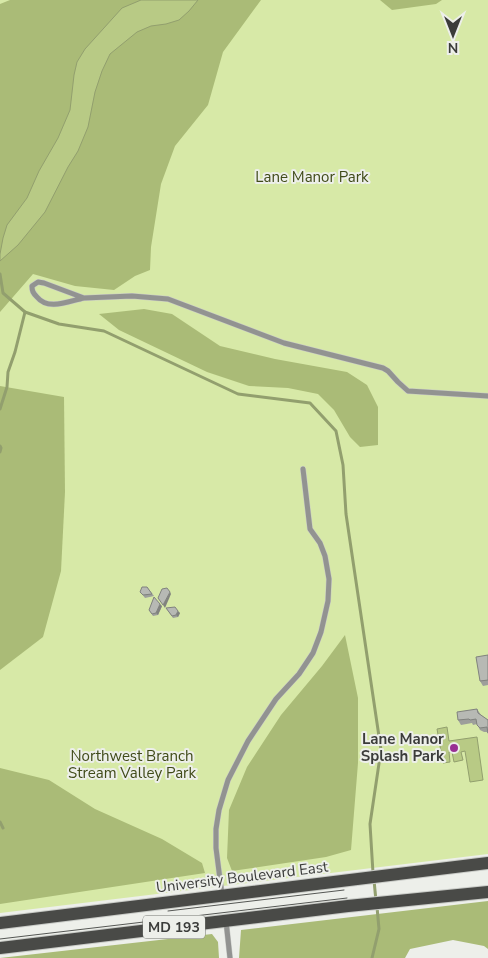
<svg xmlns="http://www.w3.org/2000/svg" width="488" height="958" font-family="'Nunito Sans',sans-serif">
<rect width="100%" height="100%" fill="#edefea"/>
<path fill="#d7e9a7" d="M 0,0 L 488,0 L 488,854 L 0,913 Z"/>
<g fill="#ab7">
<path d="M 10,0 L 261,0 L 223,52 L 208,105 L 175,146 L 161,184 L 151,247 L 150,270 L 135,276 L 114,290 L 75,286 L 33,274 L 0,312 L 0,4 Z"/>
<path d="M 380,0 L 442,0 L 436,4 L 392,10 Z"/>
<path d="M 144,309 L 172,314 L 220,346 L 275,359 L 347,372 L 367,385 L 378,407 L 378,445 L 360,447 L 350,437 L 334,410 L 318,394 L 288,388 L 249,386 L 207,372 L 119,330 L 99,314 Z"/>
<path d="M 0,386 L 64,397 L 65,492 L 61,571 L 43,637 L 0,670 Z"/>
<path d="M 345,635 L 358,698 L 358,763 L 351,850 L 326,857 L 232,871 L 227,858 L 229,810 L 247,767 L 281,715 L 322,666 Z"/>
<path d="M 0,768 L 49,780 L 95,809 L 162,839 L 202,863 L 205,873 L 0,904 Z"/>
<path d="M 488,901 L 488,949 L 484,946 L 453,940 L 410,949 L 405,958 L 239,958 L 241,930 Z"/>
<path d="M 212,934 L 218,942 L 219,958 L 0,958 Z"/>
</g>
<g fill="#b8ca85" stroke="#929f6e">
<path d="M 141,0 L 198,0 L 189,11 L 179,20 L 166,24 L 151,26 L 137,32 L 110,54 L 102,71 L 95,92 L 88,127 L 78,151 L 68,167 L 45,212 L 18,245 L 0,261 L 0,254 L 3,238 L 7,225 L 27,198 L 39,171 L 58,138 L 70,110 L 74,75 L 77,62 L 85,49 L 122,8 Z"/>
<path d="M 447,727 L 449,741 L 477,737 L 483,780 L 470,782 L 465,751 L 461,752 L 463,760 L 454,762 L 452,752 L 449,752 L 450,762 L 443,763 L 437,729 Z"/>
</g>
<g fill="none" stroke-linecap="round" stroke-linejoin="round">
<g stroke="#929f6e" stroke-width="3">
<path d="M 0,274 L 3,293 L 25,312 L 59,324 L 104,331 L 238,394 L 310,403 L 336,431 L 343,465 L 346,514 L 381,750 L 370,824 L 373,873"/>
<path d="M 0,409 L 7,387 L 8,372 L 15,352 L 25,312"/>
<path d="M 0,446 L 1,448 L 0,452"/>
<path d="M 0,822 L 3,828"/>
<path d="M 374,880 L 376,901"/>
<path d="M 372,958 L 379,929 L 377,907"/>
</g>
<defs>
<g id="lane">
<path d="M 84,298 C 69,301 48,311 37,297 C 33,293 32,291 32,286 L 38,282 L 44,283 L 84,298 L 132,296 L 168,299 L 284,343 L 383,368 L 388,371 L 398,382 L 408,391 L 488,396"/>
<path d="M 222,895 L 216,848 L 216,829 L 219,810 L 228,780 L 248,741 L 276,699 L 299,674 L 313,653 L 321,632 L 328,601 L 329,579 L 325,556 L 320,543 L 310,529 L 303,469"/>
<path d="M 226,921 L 230,958"/>
</g>
<g id="primary">
<path d="M 0,923 L 488,863"/>
<path d="M 0,948 L 348,906 L 488,892"/>
</g>
</defs>
<use href="#lane" stroke="#c9cbc7" stroke-width="6"/>
<use href="#primary" stroke="#c9cbc7" stroke-width="14"/>
<use href="#lane" stroke="#929391" stroke-width="5"/>
<use href="#primary" stroke="#494a47" stroke-width="12"/>
<g stroke="#555754" stroke-width="1">
<path d="M 168,911 L 344,890"/>
<path d="M 0,939 L 347,898"/>
</g>
</g>
<g fill="#9d9f9b">
<path d="M 147,587 L 154,596 L 145,598 L 142,594 Z"/>
<path d="M 162,606 L 158,615 L 153,616 L 149,610 Z"/>
<path d="M 166,608 L 180,613 L 178,617 L 173,618 Z"/>
<path d="M 488,655 L 488,685 L 483,686 L 480,681 Z"/>
<path d="M 477,709 L 481,715 L 488,720 L 488,734 L 487,732 L 484,732 L 480,730 L 477,724 L 473,725 L 472,723 L 461,725 L 458,720 Z"/>
</g>
<g fill="#80827e">
<path d="M 170,592 L 171,594 L 165,608 L 163,605 Z"/>
<path d="M 160,604 L 162,606 L 158,615 L 156,613 Z"/>
<path d="M 178,611 L 180,613 L 178,617 L 176,615 Z"/>
</g>
<g fill="#b7b9b4" stroke="#80827e">
<path d="M 142,587 L 147,587 L 152,594 L 143,595 L 140,592 Z"/>
<path d="M 167,588 L 170,592 L 163,605 L 158,598 L 162,589 Z"/>
<path d="M 154,597 L 160,604 L 156,613 L 152,614 L 149,610 Z"/>
<path d="M 175,607 L 178,611 L 176,615 L 172,616 L 166,608 Z"/>
<path d="M 488,655 L 488,680 L 480,681 L 476,657 Z"/>
<path d="M 477,709 L 478,713 L 488,720 L 488,733 L 487,727 L 480,728 L 477,725 L 476,719 L 470,720 L 469,719 L 458,720 L 457,712 Z"/>
</g>
<circle fill="#993093" stroke="#edefea" stroke-width="2" cx="454" cy="748" r="5"/>
<g text-anchor="middle" dominant-baseline="central" stroke-width="4" stroke-linejoin="round" paint-order="stroke">
<rect fill="#edefea" stroke="#70726f" stroke-width="1" x="143" y="915.5" width="62" height="23" rx="4"/>
<g font-size="14" font-weight="bold" fill="#3b3c3a">
<text x="174" y="927">MD 193</text>
</g>
<g font-size="15" fill="#404b19" stroke="#edefea">
<text x="312" y="177">Lane Manor Park</text>
<text x="132" y="756">Northwest Branch<tspan x="132" dy="17">Stream Valley Park</tspan></text>
</g>
<g font-size="15" font-weight="bold" fill="#3b3c3a" stroke="#edefea" text-anchor="end">
<text x="444" y="739">Lane Manor<tspan x="444" dy="17">Splash Park</tspan></text>
</g>
<g font-size="15" fill="#3b3c3a" stroke="#edefea">
<text transform="translate(242 877) rotate(-7)">University Boulevard East</text>
</g>
</g>
<g transform="translate(453 35) rotate(180)" stroke="#edefea" stroke-width="4" paint-order="stroke">
<path d="M0-4L9 19L0 12L-9 19Z" fill="#3b3c3a"/>
<text y="-8" font-size="14" font-weight="bold" text-anchor="middle" fill="#3b3c3a">N</text>
</g>
</svg>
